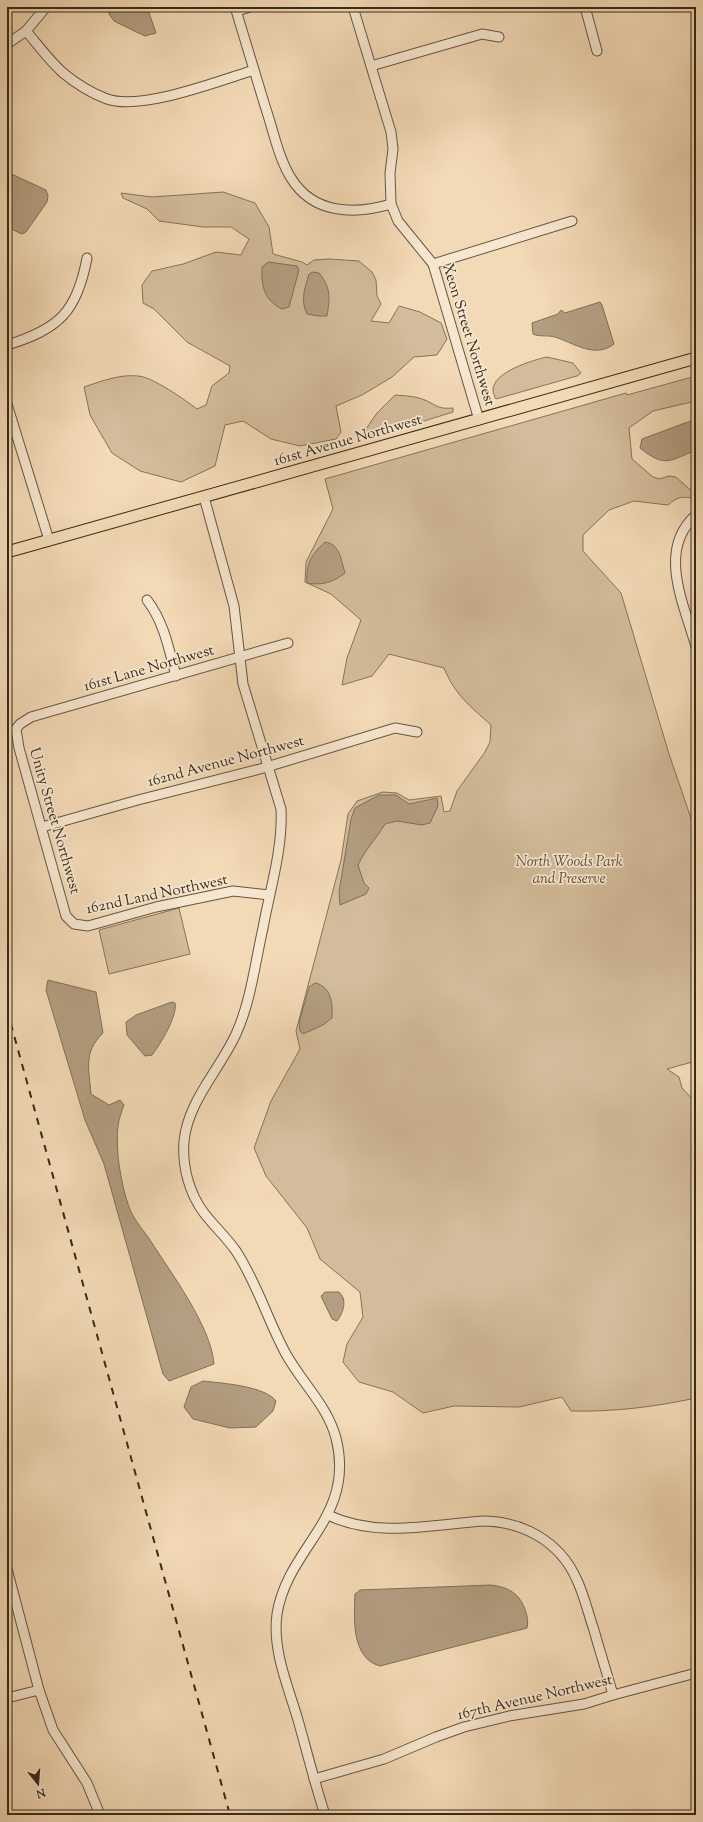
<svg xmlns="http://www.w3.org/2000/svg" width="703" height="1822" font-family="'Sorts Mill Goudy',serif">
<rect width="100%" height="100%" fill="#f3dab6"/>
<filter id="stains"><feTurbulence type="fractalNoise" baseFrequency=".005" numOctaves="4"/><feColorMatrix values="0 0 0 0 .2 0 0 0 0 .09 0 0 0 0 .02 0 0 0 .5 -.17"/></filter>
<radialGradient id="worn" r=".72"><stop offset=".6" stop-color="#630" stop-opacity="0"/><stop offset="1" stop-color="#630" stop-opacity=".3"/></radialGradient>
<g fill="#d3bc9b" stroke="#85735a">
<path d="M 223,192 L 255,203 L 269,227 L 273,254 L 302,262 L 307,265 L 314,260 L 329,259 L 359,261 L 372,272 L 376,280 L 377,296 L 381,304 L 371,321 L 389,323 L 399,306 L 420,312 L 441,323 L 447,339 L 437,355 L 414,357 L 392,377 L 362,395 L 336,406 L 341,432 L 336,439 L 300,446 L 271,439 L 243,421 L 225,425 L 215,466 L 181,482 L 140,471 L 112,453 L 90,415 L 84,387 C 102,381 120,374 138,376 C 153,377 185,400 197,409 L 206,405 L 212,386 L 229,373 L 230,366 L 187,342 L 154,309 L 143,303 L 142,285 L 152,271 L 183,264 L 216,252 L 241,255 L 249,239 L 231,227 L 203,227 L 159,221 L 147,209 L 123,198 L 121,193 L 152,197 Z"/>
<path d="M 547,357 L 573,363 L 581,373 L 577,376 L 496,399 C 495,397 493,393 493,390 C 493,372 533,360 547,357 Z"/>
<path d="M 696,376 L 696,401 L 653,411 L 629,428 L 632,459 L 653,477 L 659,479 L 669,476 L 676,477 L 696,495 L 696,499 C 684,496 678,496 668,505 L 634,501 L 609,510 L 583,535 L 583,551 L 621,593 L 669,754 L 696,833 L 696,1061 L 667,1069 L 679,1077 L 682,1088 L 696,1103 L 696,1398 C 654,1407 614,1412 571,1411 L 562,1397 L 519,1407 L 454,1406 L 423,1413 L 393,1392 L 359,1382 L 343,1362 L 347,1344 L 363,1317 L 360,1292 L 320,1259 L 307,1228 L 266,1176 L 254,1148 L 271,1101 L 300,1049 L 296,1031 L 341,860 L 348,814 L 357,801 L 383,792 L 397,793 L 409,800 L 441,796 L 444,812 L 450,811 L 457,791 L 485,752 L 490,742 L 491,725 C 470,706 455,695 444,668 L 389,654 L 372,676 L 342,685 L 347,658 L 361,620 L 331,594 L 305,582 L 306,562 L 333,509 L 325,479 L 626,393 L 627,395 Z"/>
<path d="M 395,395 C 406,396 417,396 427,401 C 439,407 439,409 453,408 L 453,412 L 376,436 L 368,436 L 364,432 L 377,413 Z"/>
<path d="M 179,908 L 190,954 L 109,974 L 99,930 Z"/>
</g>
<g fill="#b39e81" stroke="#817057">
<path d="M 109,7 L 147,7 L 156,33 L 145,36 L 124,26 L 114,21 L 109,14 Z"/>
<path d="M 7,172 L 46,190 L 48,196 L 47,202 L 26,232 L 22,234 L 7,227 Z"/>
<path d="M 268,262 L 297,266 L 299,270 L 289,307 L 282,309 C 264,300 261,286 262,267 Z"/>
<path d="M 313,272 L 319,273 C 331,288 330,297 327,316 L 318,316 L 307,314 C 300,300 305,288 309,274 Z"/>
<path d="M 600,302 L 602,305 L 614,344 C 595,359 574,343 555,337 C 548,335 539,337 533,334 L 532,323 L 558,314 L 561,310 L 565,313 Z"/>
<path d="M 696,419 L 696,450 C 669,461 665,468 640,448 L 642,439 Z"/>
<path d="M 325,542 C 340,544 341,560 345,573 C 333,582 322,586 307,583 C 306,563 311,555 325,542 Z"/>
<path d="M 379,795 L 396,795 L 409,804 L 437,798 L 438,806 L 430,823 L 422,825 L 397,821 L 385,824 C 376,839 365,850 358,865 L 364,883 L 369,888 L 366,894 L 340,905 L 339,892 L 351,819 L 355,808 Z"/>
<path d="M 48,980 L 96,992 L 103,1033 C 83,1053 89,1068 91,1094 L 109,1105 L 120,1100 L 124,1105 C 116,1125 117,1134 118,1156 C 120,1174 124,1195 131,1212 C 136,1222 144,1231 150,1240 C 171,1273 211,1326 214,1364 L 169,1381 L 163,1374 L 104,1164 L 85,1120 L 46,990 Z"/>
<path d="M 315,983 C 331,986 333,1004 332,1018 L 323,1025 L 303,1034 L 300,1031 L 299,1023 L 309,987 Z"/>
<path d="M 172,1002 L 175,1003 C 178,1015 160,1045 152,1055 L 145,1056 L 127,1035 L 126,1022 L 136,1015 Z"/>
<path d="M 325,1292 L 339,1292 C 348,1300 343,1313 337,1321 L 332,1319 L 321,1296 Z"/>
<path d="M 203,1381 C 221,1383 265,1386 276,1401 L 273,1411 L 256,1427 L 230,1428 L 193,1419 L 184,1407 L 191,1387 Z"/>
<path d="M 491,1585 C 499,1586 508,1588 515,1594 C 523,1600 530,1618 527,1628 L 380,1666 C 351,1658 354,1618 355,1594 L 360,1590 Z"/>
</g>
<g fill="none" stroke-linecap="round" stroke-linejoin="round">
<defs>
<g id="minor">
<path d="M 235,7 C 245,40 255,73 265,106 C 273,129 278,157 291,178 C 313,214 354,215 391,204 L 398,221 L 433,264 L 479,420"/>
<path d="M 353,7 L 391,132 L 393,149 L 390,173 L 391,204"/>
<path d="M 585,7 L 597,51"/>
<path d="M 237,11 L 250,7"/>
<path d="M 26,31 C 38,45 49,60 62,72 C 75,83 91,93 107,99 C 141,111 219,81 254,70"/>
<path d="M 7,44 L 26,31 L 46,7"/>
<path d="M 371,66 L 482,34 L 499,37"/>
<path d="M 433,264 L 572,221"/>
<path d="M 7,345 C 59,329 77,312 87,258"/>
<path d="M 7,404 L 49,540"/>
<path d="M 204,497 L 234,606 L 243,684 L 281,809 C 283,849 270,889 263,928 C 255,963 251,1001 236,1034 C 220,1069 188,1101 184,1141 C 182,1166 189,1193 204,1213 C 214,1226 227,1238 236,1251 C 257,1283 268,1321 286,1354 C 302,1383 327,1405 336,1438 C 356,1518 288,1546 277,1614 C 272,1650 288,1686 298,1720 C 307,1752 315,1784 325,1815"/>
<path d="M 696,515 C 656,550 685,606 696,647"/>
<path d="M 147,600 C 164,622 169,649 176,676"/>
<path d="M 42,827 L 138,800 L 260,769 L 395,728 L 417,732"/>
<path d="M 269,895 L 233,891 L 156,907 L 88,926 L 74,924 L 66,916 L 19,748 L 16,729 L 20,724 L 31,717 L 288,643"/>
<path d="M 328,1515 C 376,1538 431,1525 482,1521 C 522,1521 559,1541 576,1578 C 584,1594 588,1613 594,1630 C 600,1652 607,1673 613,1695"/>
<path d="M 7,1569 L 39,1690 L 53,1730 L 87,1783 L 100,1815"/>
<path d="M 7,1698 L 39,1690"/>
<path d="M 314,1779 L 384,1759 L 436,1737 L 464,1727 L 509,1716 L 584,1704 L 613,1695 L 696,1673"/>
</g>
<path id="major" d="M 7,552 L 696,358"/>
</defs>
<use href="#minor" stroke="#665640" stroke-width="11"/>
<use href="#major" stroke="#372a19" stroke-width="13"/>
<use href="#minor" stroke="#f7e7d0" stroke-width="9"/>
<use href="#major" stroke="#f3dab6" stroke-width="11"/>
<path stroke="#372a19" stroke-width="2" stroke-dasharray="7 7" stroke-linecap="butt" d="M 7,1010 L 230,1815"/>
</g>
<g text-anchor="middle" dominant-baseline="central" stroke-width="3.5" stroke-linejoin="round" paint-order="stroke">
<g font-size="15" fill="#372a19" stroke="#f7e7d0">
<text transform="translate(468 335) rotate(73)">Xeon Street Northwest</text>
<text transform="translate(348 441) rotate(-16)">161st Avenue Northwest</text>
<text transform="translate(149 669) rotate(-16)">161st Lane Northwest</text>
<text transform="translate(226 762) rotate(-15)">162nd Avenue Northwest</text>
<text transform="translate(54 821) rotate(74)">Unity Street Northwest</text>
<text transform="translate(157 895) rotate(-12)">162nd Land Northwest</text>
<text transform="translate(535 1698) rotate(-13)">167th Avenue Northwest</text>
</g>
<g font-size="15" font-style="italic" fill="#5e4e3a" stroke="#f7e7d0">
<text x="569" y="862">North Woods Park<tspan x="569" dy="17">and Preserve</tspan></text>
</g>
</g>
<rect width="703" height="1822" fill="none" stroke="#f3dab6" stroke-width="24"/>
<rect x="8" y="8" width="687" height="1806" fill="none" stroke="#372a19" stroke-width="2"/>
<rect x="12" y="12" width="679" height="1798" fill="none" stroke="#372a19"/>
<g transform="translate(38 1784) rotate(163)" stroke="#f7e7d0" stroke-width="3" paint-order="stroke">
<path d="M0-3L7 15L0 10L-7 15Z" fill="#372a19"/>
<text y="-6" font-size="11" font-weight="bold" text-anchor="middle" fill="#372a19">N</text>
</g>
<rect width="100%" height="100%" filter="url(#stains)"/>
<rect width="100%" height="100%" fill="url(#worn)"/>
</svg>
